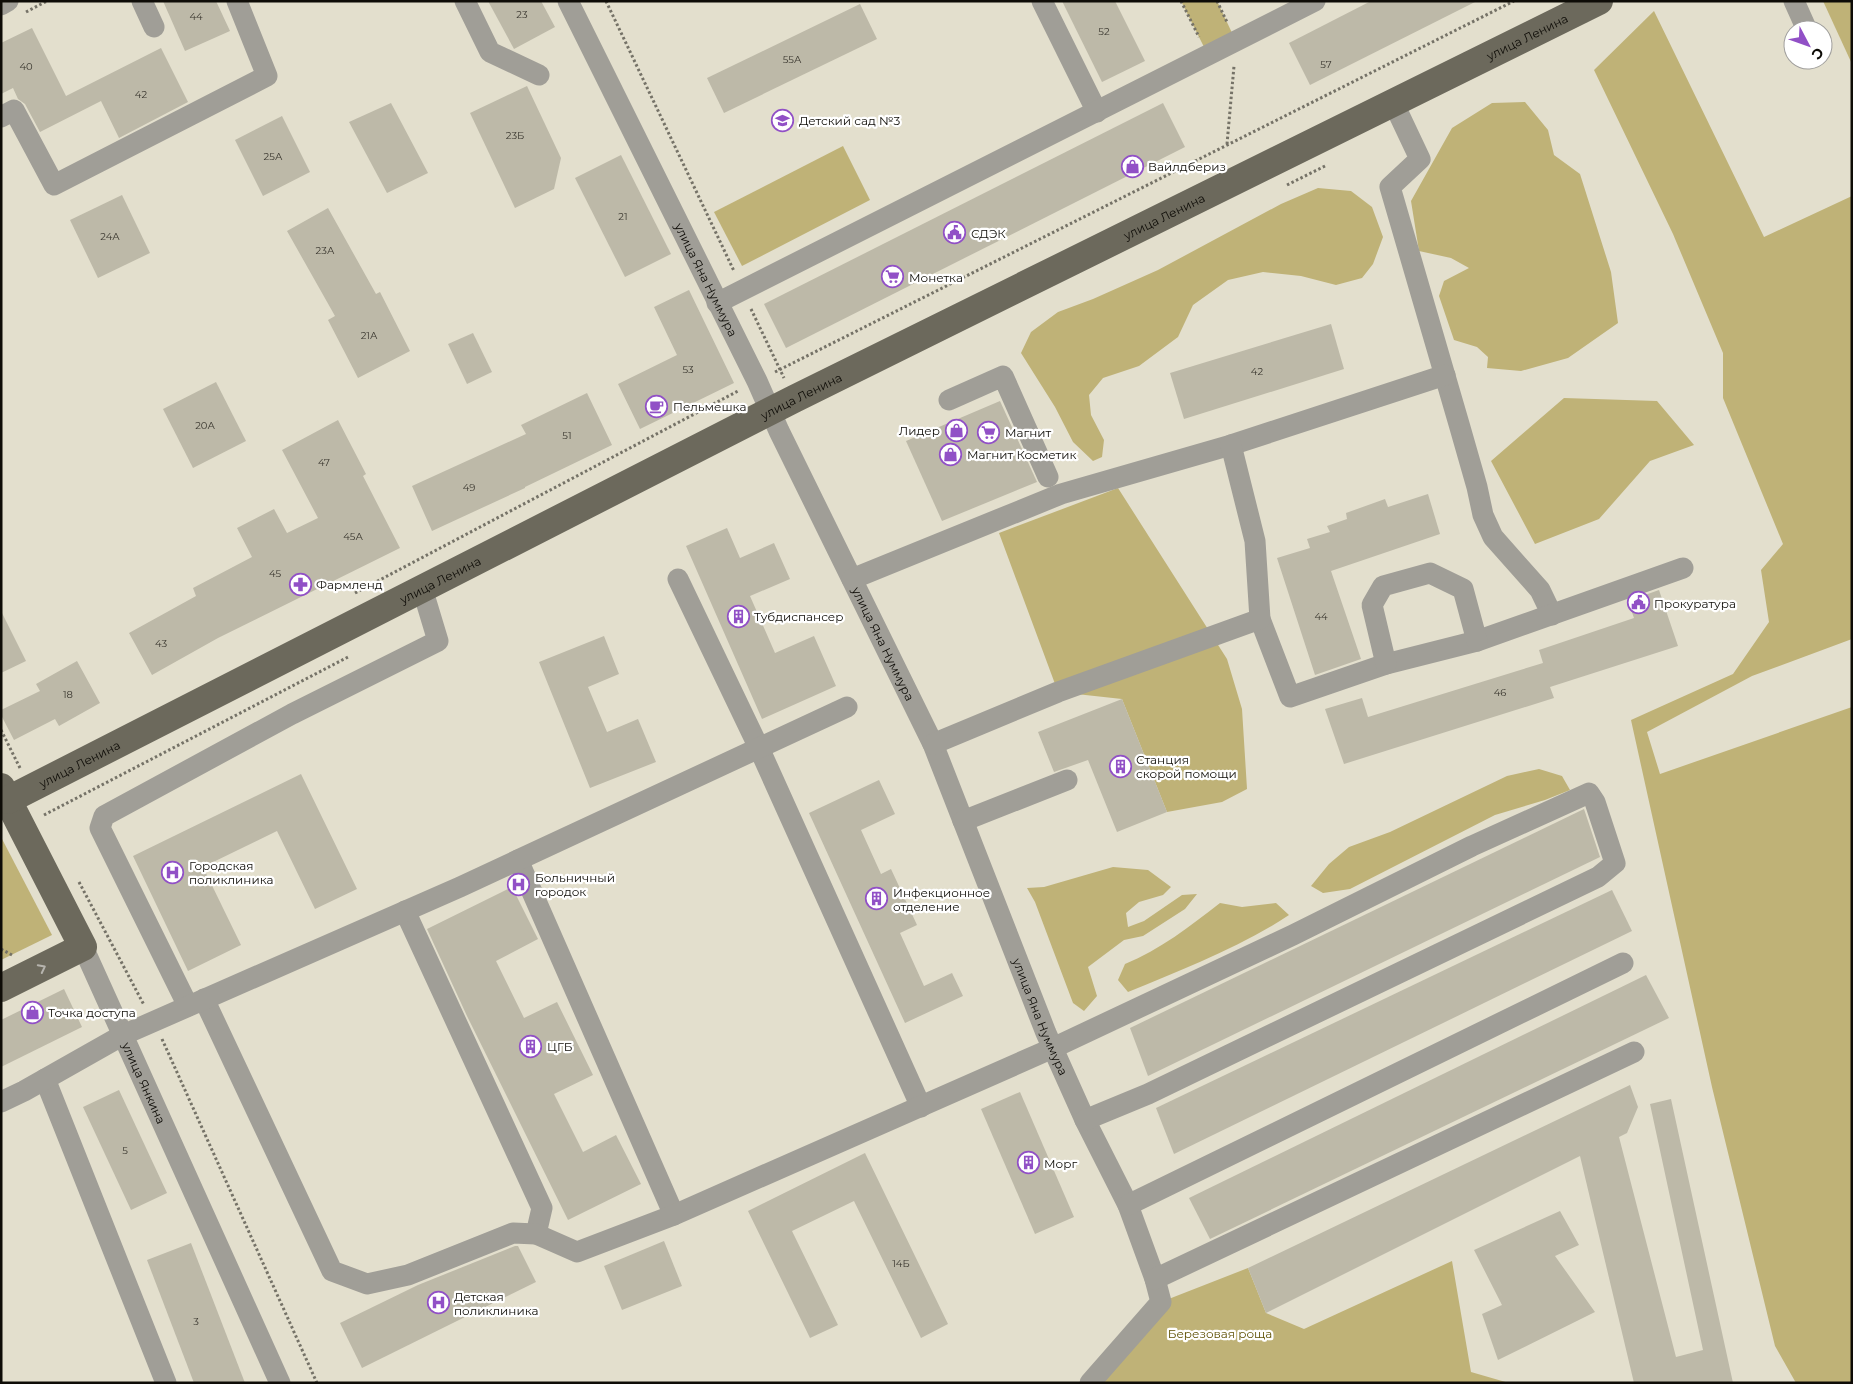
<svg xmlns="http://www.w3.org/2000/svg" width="1853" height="1384" font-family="Montserrat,sans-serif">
<rect width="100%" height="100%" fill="#e3dfcd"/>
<g fill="#bfb277">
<path d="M 1181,1 L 1217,1 L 1233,35 L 1205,49 Z"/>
<path d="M 1823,1 L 1852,1 L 1852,64 Z"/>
<path d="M 1654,11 L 1764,237 L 1852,196 L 1852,639 L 1752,676 L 1647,732 L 1660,774 L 1852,707 L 1852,1383 L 1796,1383 L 1775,1346 L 1712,1087 L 1631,720 L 1733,674 L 1769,622 L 1761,570 L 1783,544 L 1723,398 L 1723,353 L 1673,234 L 1594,70 Z"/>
<path d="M 1525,102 L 1548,130 L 1554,155 L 1580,174 L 1611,272 L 1618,323 L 1568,358 L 1521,371 L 1487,368 L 1488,357 L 1477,347 L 1454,340 L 1439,296 L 1444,281 L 1469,268 L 1451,258 L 1419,251 L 1411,201 L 1452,128 L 1492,103 Z"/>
<path d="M 843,146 L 870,200 L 742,266 L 714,212 Z"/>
<path d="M 1318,188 L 1351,191 L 1372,207 L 1383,237 L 1373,264 L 1362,278 L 1336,285 L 1301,276 L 1263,272 L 1228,280 L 1193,305 L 1178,337 L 1139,366 L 1103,378 L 1089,395 L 1091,415 L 1104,440 L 1102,457 L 1093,461 L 1073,442 L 1055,407 L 1021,353 L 1031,332 L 1058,312 L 1093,299 L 1158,270 L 1281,204 Z"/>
<path d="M 1564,398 L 1657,401 L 1694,445 L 1650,461 L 1599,519 L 1535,544 L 1491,461 Z"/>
<path d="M 1118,488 L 1227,659 L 1242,709 L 1247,789 L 1222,802 L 1167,812 L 1122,699 L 1058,692 L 999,533 Z"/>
<path d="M 1539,769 L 1562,776 L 1570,790 L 1545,800 L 1495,815 L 1350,889 L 1323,893 L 1311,886 L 1329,864 L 1349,847 L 1390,832 L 1507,776 Z"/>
<path d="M 1,837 L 52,935 L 1,960 Z"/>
<path d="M 1113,867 L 1148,870 L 1171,887 L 1163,895 L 1139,902 L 1126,913 L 1128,927 L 1144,921 L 1182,895 L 1197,894 L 1185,909 L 1143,936 L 1124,940 L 1088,967 L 1097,996 L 1084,1011 L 1073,1003 L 1035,902 L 1027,888 L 1044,887 Z"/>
<path d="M 1220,903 L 1242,907 L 1276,903 L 1289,915 C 1243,946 1179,971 1128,992 L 1118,980 L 1125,964 C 1160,950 1190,926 1220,903 Z"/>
<path d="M 1452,1261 L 1471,1372 L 1509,1383 L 1090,1383 L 1161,1302 L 1248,1268 L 1266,1313 L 1304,1329 Z"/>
</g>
<g fill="#bdb9a8">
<path d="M 163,1 L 216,1 L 230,31 L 185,51 Z"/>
<path d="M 488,1 L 541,1 L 555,27 L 514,49 Z"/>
<path d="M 1062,1 L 1115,1 L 1145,61 L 1102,82 Z"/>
<path d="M 1371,1 L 1477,1 L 1310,85 L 1289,43 Z"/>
<path d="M 860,4 L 877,39 L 724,113 L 707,78 Z"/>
<path d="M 32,28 L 66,96 L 161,48 L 188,102 L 119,138 L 101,101 L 40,132 L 25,104 L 18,99 L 13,88 L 1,94 L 1,43 Z"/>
<path d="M 527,86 L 561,158 L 554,189 L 515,208 L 470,113 Z"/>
<path d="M 391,103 L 428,173 L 387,193 L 349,122 Z"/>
<path d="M 1163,103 L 1185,147 L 786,348 L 764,304 Z"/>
<path d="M 282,116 L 310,172 L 263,196 L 235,140 Z"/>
<path d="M 621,155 L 671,254 L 625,277 L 575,178 Z"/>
<path d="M 122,195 L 150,253 L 98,278 L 70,220 Z"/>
<path d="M 328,208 L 376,294 L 380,292 L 410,351 L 358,378 L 328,320 L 335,316 L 287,231 Z"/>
<path d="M 689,290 L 734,383 L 640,429 L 618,384 L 677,355 L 654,307 Z"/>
<path d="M 1331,324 L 1344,369 L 1184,419 L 1170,373 Z"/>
<path d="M 473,333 L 492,372 L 467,384 L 448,344 Z"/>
<path d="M 216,382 L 246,441 L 193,468 L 163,409 Z"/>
<path d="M 587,393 L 612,445 L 525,487 L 525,488 L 432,531 L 412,486 L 526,434 L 521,425 Z"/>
<path d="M 1000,401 L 1037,482 L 942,521 L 906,441 Z"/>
<path d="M 338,420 L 366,474 L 363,476 L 400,548 L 218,638 L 152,675 L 129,633 L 196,596 L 193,588 L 252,557 L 237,528 L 274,509 L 287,533 L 318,518 L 282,450 Z"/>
<path d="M 1428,494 L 1440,534 L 1331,571 L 1361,659 L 1315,675 L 1277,558 L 1310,548 L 1307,539 L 1330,532 L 1327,526 L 1347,519 L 1346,513 L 1385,499 L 1388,507 Z"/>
<path d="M 727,528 L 740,558 L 774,543 L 790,579 L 750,596 L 775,653 L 814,636 L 836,686 L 762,719 L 686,546 Z"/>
<path d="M 1659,590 L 1678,646 L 1550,687 L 1554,698 L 1344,764 L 1325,709 L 1362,698 L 1368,717 L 1543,663 L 1539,650 L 1634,618 L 1628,601 Z"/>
<path d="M 1,611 L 26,661 L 1,673 Z"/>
<path d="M 604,636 L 619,674 L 588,687 L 607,732 L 638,719 L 656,762 L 590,788 L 539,662 Z"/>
<path d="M 77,661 L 100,703 L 59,726 L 55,719 L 14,740 L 1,715 L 1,710 L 40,691 L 36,684 Z"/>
<path d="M 1122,699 L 1167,812 L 1117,832 L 1088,760 L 1054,772 L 1038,732 Z"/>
<path d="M 301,774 L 357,889 L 315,909 L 277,831 L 203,867 L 241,945 L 188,971 L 133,856 Z"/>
<path d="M 879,780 L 895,814 L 861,830 L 881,874 L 891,869 L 917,925 L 900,933 L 924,986 L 952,973 L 963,996 L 905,1023 L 809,813 Z"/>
<path d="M 1584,809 L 1600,857 L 1148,1076 L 1130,1028 Z"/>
<path d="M 512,887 L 538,939 L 496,961 L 524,1018 L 557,1002 L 593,1075 L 554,1094 L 583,1152 L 616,1135 L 641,1184 L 568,1220 L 467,1016 L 427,929 Z"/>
<path d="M 1612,890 L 1632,931 L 1174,1154 L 1156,1108 Z"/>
<path d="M 1646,975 L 1669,1018 L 1210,1239 L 1189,1198 Z"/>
<path d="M 64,989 L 82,1027 L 1,1067 L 1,1020 Z"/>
<path d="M 1630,1085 L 1638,1107 L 1627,1133 L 1619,1137 L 1676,1357 L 1703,1350 L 1650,1104 L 1671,1099 L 1733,1383 L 1634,1383 L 1580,1156 L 1266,1313 L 1248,1268 Z"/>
<path d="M 119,1090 L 167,1193 L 131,1210 L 83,1107 Z"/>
<path d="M 1020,1092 L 1074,1217 L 1035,1234 L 981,1109 Z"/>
<path d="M 865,1153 L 948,1324 L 921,1338 L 854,1201 L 792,1231 L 838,1325 L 810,1338 L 748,1211 Z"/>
<path d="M 1560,1211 L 1579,1245 L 1555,1256 L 1595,1312 L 1498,1360 L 1482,1314 L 1502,1305 L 1474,1250 Z"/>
<path d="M 664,1241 L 682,1286 L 622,1310 L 604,1266 Z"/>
<path d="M 191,1243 L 245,1383 L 194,1383 L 147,1260 Z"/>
<path d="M 515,1246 L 518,1246 L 536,1282 L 362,1368 L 340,1323 L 418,1285 Z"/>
</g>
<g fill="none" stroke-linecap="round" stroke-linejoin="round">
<g stroke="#757267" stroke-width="3" stroke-dasharray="2.5 2.5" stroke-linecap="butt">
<path d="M 606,1 L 734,271"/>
<path d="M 1181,1 L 1199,37"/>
<path d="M 1217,1 L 1227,22"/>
<path d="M 26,12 L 47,1"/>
<path d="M 1227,144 L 1234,66"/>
<path d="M 1287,185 L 1327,165"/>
<path d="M 751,309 L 784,378"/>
<path d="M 775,372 L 1514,1"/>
<path d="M 355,593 L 738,391"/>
<path d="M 1,730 L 20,768"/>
<path d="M 44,815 L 350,656"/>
<path d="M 79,882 L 144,1005"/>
<path d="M 1,949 L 12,955"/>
<path d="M 162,1039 L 317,1383"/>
</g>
<g stroke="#a09e97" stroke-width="21">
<path d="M 142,1 L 154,27"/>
<path d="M 465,1 L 490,52 L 539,75"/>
<path id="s1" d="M 568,1 L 757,381 L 779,431 L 933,744 L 1046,1033 L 1085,1120 L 1128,1205 L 1155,1279 L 1161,1302 L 1090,1383"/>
<path d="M 1042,1 L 1097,112"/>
<path d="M 1794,1 L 1807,30"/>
<path d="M 1,5 L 8,1"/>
<path d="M 1394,104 L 1420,159 L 1390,187 L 1459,424 L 1477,487 L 1483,515 L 1493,537 L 1540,590 L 1552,615"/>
<path d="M 1,117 L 14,110 L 54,185 L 267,76 L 237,1"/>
<path d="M 717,303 L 1315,1"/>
<path d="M 949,400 L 1003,376 L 1048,477"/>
<path d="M 678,579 L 759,748 L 921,1107"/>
<path d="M 852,579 L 1061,494 L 1231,445 L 1445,375"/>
<path d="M 1260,619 L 1290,697 L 1386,664 L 1477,641 L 1683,568"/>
<path d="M 1386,664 L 1372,605 L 1383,586 L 1430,573 L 1463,589 L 1477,641"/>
<path d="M 933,744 L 1058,692 L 1260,619 L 1255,541 L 1231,445"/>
<path d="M 963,821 L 1067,780"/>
<path d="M 518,860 L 674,1215"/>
<path d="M 405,911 L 542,1208 L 536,1234"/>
<path id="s2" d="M 83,947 L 280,1383"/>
<path d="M 204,999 L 332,1271 L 367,1284 L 408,1275 L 513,1233 L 536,1234 L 577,1252 L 674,1215 L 1053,1048 L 1293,935 L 1472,846 L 1589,793 L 1595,802 L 1615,863 L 1598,877 L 1148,1094 L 1085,1120"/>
<path d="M 188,1006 L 100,828 L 104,816 L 292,714 L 438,641 L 422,588"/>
<path d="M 45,1079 L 166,1383"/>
<path d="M 1,1102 L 24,1091 L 123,1035 L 460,887 L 847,707"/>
<path d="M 1128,1205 L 1623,963"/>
<path d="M 1155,1279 L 1634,1052"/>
</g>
<g stroke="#6c695c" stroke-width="28">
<path d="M 1,787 L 83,947 L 1,988"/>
<path id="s3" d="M 8,800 L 794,399 L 1599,1"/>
</g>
</g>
<defs><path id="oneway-chevron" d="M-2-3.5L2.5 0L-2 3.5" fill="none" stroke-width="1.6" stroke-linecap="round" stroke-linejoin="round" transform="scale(1.25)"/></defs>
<use stroke="#b6b4ae" href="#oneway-chevron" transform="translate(42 968) rotate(-27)"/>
<defs>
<symbol id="school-ring" viewBox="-11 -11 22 22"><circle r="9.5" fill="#fff" stroke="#9150c6" stroke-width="1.5"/><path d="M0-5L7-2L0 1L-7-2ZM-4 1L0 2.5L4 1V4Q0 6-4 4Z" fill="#9150c6"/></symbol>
<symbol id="shop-ring" viewBox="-11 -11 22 22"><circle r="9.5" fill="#fff" stroke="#9150c6" stroke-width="1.5"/><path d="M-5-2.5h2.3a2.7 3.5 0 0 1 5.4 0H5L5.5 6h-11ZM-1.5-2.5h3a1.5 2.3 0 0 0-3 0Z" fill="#9150c6"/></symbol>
<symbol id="civic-ring" viewBox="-11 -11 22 22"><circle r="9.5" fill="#fff" stroke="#9150c6" stroke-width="1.5"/><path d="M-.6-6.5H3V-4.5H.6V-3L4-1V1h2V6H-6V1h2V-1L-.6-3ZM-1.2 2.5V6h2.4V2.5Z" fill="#9150c6"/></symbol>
<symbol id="supermarket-ring" viewBox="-11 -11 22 22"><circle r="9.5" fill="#fff" stroke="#9150c6" stroke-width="1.5"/><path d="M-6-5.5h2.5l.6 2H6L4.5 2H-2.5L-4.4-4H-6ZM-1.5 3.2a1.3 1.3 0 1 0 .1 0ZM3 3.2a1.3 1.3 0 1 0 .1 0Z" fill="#9150c6"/></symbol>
<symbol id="cafe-ring" viewBox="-11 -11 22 22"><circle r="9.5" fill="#fff" stroke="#9150c6" stroke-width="1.5"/><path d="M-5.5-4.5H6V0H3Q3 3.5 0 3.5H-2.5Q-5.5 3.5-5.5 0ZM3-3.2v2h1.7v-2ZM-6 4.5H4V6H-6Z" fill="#9150c6"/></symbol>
<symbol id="pharmacy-ring" viewBox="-11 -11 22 22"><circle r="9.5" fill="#fff" stroke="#9150c6" stroke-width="1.5"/><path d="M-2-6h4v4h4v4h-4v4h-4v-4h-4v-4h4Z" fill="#9150c6"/></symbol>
<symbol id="building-ring" viewBox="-11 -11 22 22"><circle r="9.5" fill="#fff" stroke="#9150c6" stroke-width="1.5"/><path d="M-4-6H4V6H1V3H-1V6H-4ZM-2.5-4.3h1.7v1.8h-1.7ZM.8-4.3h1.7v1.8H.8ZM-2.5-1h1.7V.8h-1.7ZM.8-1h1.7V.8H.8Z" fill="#9150c6"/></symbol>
<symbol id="hospital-ring" viewBox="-11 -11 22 22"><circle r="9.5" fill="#fff" stroke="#9150c6" stroke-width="1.5"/><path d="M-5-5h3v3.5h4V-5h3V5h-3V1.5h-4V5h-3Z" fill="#9150c6"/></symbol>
</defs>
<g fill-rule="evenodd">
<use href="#school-ring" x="770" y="108" width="25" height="25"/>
<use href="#shop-ring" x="1120" y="154" width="25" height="25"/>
<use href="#civic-ring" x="942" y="220" width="25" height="25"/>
<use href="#supermarket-ring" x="880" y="264" width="25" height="25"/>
<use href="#cafe-ring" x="644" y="394" width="25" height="25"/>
<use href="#shop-ring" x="944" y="418" width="25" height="25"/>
<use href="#supermarket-ring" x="976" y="420" width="25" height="25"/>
<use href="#shop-ring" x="938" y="442" width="25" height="25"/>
<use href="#pharmacy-ring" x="288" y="572" width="25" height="25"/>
<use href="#civic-ring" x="1626" y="590" width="25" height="25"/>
<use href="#building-ring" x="726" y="604" width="25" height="25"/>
<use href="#building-ring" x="1108" y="754" width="25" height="25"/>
<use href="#hospital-ring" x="160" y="860" width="25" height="25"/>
<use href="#hospital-ring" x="506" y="872" width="25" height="25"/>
<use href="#building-ring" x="864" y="886" width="25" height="25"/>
<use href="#shop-ring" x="20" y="1000" width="25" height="25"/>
<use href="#building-ring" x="518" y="1034" width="25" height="25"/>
<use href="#building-ring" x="1016" y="1150" width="25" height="25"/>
<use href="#hospital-ring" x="426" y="1290" width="25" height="25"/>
</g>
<g text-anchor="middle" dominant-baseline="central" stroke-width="4.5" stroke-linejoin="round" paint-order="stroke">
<g font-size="10" fill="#3a372f">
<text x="522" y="14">23</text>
<text x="196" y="16">44</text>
<text x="1104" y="31">52</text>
<text x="792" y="59">55А</text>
<text x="1326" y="64">57</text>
<text x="26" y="66">40</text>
<text x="141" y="94">42</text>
<text x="515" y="135">23Б</text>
<text x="273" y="156">25А</text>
<text x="623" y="216">21</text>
<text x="110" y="236">24А</text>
<text x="325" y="250">23А</text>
<text x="369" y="335">21А</text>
<text x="688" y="369">53</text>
<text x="1257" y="371">42</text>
<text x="205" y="425">20А</text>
<text x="567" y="435">51</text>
<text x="324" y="462">47</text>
<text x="469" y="487">49</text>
<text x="353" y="536">45А</text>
<text x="275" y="573">45</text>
<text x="1321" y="616">44</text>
<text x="161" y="643">43</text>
<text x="1500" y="692">46</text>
<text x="68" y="694">18</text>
<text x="125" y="1150">5</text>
<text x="901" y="1263">14Б</text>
<text x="196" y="1321">3</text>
</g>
<g font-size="12" fill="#0e0c07" stroke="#fff">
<text stroke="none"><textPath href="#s3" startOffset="1700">улица Ленина</textPath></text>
<text stroke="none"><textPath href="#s3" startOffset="1295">улица Ленина</textPath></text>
<text stroke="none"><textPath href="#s1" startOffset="311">улица Яна Нуммура</textPath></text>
<text stroke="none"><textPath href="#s3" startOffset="890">улица Ленина</textPath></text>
<text stroke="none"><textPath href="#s3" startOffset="485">улица Ленина</textPath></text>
<text stroke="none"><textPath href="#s1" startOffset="716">улица Яна Нуммура</textPath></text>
<text stroke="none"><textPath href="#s3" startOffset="80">улица Ленина</textPath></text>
<text stroke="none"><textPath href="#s1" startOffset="1121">улица Яна Нуммура</textPath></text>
<text stroke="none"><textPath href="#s2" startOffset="149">улица Янкина</textPath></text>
</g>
<g font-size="12" fill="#0e0c07" stroke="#fff" text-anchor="start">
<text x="799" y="120">Детский сад №3</text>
<text x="1148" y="166">Вайлдбериз</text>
<text x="971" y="233">СДЭК</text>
<text x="909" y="277">Монетка</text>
<text x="673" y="406">Пельмешка</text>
<text x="940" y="430" text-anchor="end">Лидер</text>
<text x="1005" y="432">Магнит</text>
<text x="967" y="454">Магнит Косметик</text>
<text x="316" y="584">Фармленд</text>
<text x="1654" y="603">Прокуратура</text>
<text x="754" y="616">Тубдиспансер</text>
<text x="1136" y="759">Станция<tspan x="1136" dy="14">скорой помощи</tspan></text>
<text x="189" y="865">Городская<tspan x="189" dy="14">поликлиника</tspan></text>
<text x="535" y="877">Больничный<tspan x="535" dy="14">городок</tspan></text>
<text x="893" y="892">Инфекционное<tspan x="893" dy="14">отделение</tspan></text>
<text x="48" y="1012">Точка доступа</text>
<text x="547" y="1046">ЦГБ</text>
<text x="1044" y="1163">Морг</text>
<text x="454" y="1296">Детская<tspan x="454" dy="14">поликлиника</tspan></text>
</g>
<g font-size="12" fill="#5f5104" stroke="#fff">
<text x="1220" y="1333">Березовая роща</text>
</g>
</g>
<rect width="1853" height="1384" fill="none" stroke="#0e0c07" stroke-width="5"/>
<g transform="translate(1808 45) rotate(131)"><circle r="24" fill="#ffffff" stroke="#9f9e9c"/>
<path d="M0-4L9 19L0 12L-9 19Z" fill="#9150c6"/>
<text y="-8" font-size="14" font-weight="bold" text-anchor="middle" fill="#0e0c07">С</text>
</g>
</svg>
